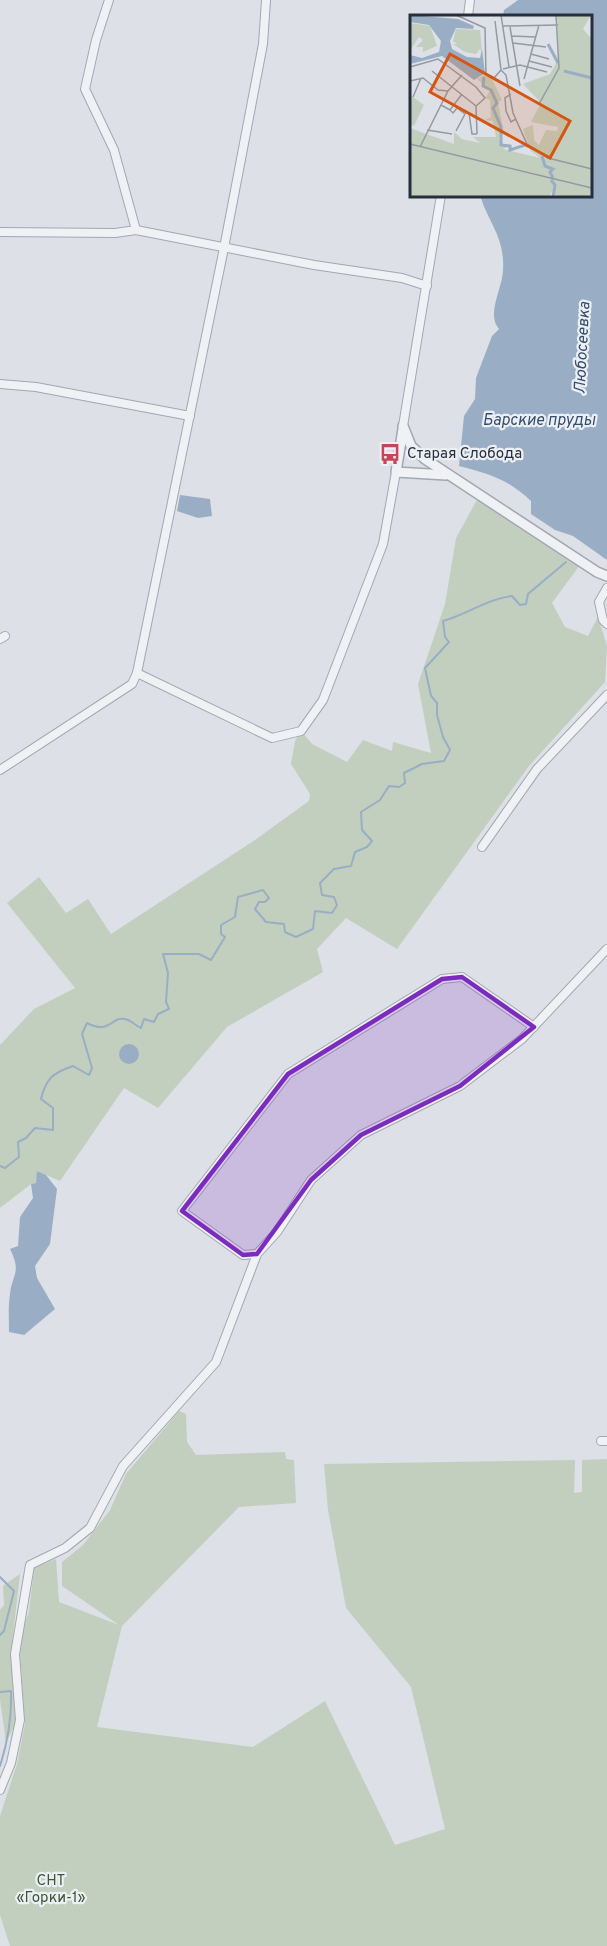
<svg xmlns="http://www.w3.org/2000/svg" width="607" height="1946" font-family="Overpass,sans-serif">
<rect width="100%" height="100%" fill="#dde0e6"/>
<g fill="#c2cfbe">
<path d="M 478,498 L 580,565 L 552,603 L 565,627 L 588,636 L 598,617 L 607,646 L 605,682 L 529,766 L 397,949 L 346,918 L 317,949 L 323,972 L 227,1027 L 158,1108 L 124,1088 L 60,1181 L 37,1171 L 37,1183 L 31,1184 L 0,1208 L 0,1045 L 34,1009 L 75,988 L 7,903 L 39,877 L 66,913 L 88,899 L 111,934 L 255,840 L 309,801 L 310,794 L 291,764 L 295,741 L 301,731 L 312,744 L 347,762 L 363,740 L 392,751 L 393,742 L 431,753 L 418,684 L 445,604 L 456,538 Z"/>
<path d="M 179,1411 L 186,1414 L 187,1442 L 196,1455 L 285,1452 L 286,1459 L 294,1460 L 296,1503 L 239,1507 L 122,1626 L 97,1727 L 253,1747 L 325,1701 L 395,1845 L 445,1829 L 411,1687 L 346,1608 L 328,1510 L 324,1464 L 575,1460 L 574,1493 L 582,1492 L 582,1460 L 607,1459 L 607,1946 L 10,1946 L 0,1915 L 0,1816 L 17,1764 L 25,1724 L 19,1639 L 29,1612 L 34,1568 L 56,1559 L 59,1602 L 119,1625 L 62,1586 L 62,1562 L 83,1545 L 110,1510 L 126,1474 Z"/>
<path d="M 20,1574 L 12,1644 L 16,1723 L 6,1742 L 0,1700 L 0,1610 L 4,1605 L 3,1586 Z"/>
</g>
<g fill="#99aec5">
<path d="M 518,0 L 607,0 L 607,560 L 573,536 L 555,530 L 531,514 L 531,501 C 507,479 490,474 459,466 L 464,416 L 475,399 L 476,378 L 492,336 L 499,329 C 486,315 502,289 503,271 C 505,236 489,225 480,195 L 590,195 L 590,16 L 503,16 L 504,10 Z"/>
<path d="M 180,495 L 210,499 L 212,516 L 198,518 L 177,511 Z"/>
<circle cx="129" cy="1054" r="10"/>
<path d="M 37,1171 L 46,1175 L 57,1189 L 50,1244 L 35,1266 L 37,1278 L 55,1309 L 24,1335 L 9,1332 C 9,1320 8,1307 10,1294 C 12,1274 22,1273 10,1249 L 18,1246 L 20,1217 L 33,1198 L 31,1184 L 36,1183 Z"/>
</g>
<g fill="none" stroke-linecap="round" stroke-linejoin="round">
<g stroke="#99aec5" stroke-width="2">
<path d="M 0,1166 L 5,1168 L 19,1157 L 18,1142 L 26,1138 L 35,1128 L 53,1130 L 53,1108 L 41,1099 C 46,1078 53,1073 73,1066 L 89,1075 L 92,1068 L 82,1034 L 87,1023 C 112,1036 111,1013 128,1020 C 133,1022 136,1026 141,1028 L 144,1019 L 154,1022 L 158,1014 L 169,1009 L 166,1002 L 168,973 L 163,954 L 199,954 L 211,960 L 225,937 L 221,934 L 221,925 L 235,917 L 238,897 L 263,890 L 269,898 L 265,902 L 259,902 L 255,909 L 266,922 L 284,924 L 285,932 L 296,937 L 313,929 L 315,911 L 332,913 L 337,905 L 334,897 L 322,895 L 320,883 L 334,869 L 351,866 L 355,852 L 367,847 L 372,841 L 362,830 L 361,812 L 380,800 L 389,786 L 399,787 L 405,783 L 404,773 L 422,764 L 444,761 L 450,750 L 443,737 L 437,715 L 437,703 L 431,696 L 425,668 L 449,642 L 445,637 L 443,621 C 468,614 487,599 512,596 L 520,605 L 526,604 L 528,594 L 566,562"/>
<path d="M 0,1577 L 14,1591 L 4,1631 L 0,1635"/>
<path d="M 0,1692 L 11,1691 C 12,1718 8,1741 0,1766"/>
</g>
<defs>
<g id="minor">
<path d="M 109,0 L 96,40 L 85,89 L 114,150 L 136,230"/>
<path d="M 468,16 L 470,0"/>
<path d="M 0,232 L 115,233 L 136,230 L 314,265 L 402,278 L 427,286"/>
<path d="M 0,384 L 36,387 L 190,416"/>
<path d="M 403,426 L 441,195"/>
<path d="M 607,588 L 599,602 L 603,620 L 607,624"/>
<path d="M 0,639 L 5,636"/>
<path d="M 137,673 L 224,248 L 263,44 L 266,0"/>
<path d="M 0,770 L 132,684 L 137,673 L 272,738 L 301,731 L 323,700 L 383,544 L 396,472"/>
<path d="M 482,847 L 537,769 L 607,695"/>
<path d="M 257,1254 L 243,1255 L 182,1211 L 288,1074 L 442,979 L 462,977 L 534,1027"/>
<path d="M 601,1441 L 607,1441"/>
<path d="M 0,1790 L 11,1763 L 20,1720 L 15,1654 L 30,1565 L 65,1548 L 90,1528 L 123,1466 L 216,1362 L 257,1254 L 277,1232 L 311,1180 L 361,1135 L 460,1086 L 522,1039 L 607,949"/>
</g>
<g id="tertiary">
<path d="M 403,426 L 411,446 L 425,459 L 597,572 L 607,576"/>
<path d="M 403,429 L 396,472 L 446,475"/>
</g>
</defs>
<use href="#minor" stroke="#a3a7b0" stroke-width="10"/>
<use href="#tertiary" stroke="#a3a7b0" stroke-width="12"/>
<use href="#minor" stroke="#eff1f5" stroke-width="8"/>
<use href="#tertiary" stroke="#eff1f5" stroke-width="9"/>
</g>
<path fill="#7b2cbf" fill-opacity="0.2" stroke="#7b2cbf" stroke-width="4.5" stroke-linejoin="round" d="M 462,977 L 534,1027 L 460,1086 L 361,1135 L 311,1180 L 257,1254 L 243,1255 L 182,1211 L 288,1074 L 442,979 Z"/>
<defs>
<symbol id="bus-bare" viewBox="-9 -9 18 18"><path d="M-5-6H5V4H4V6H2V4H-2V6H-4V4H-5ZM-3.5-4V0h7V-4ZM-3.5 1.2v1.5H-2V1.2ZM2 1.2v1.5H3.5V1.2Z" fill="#c74559" stroke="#eceff4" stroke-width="2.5" paint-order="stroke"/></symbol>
</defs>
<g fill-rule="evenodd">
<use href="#bus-bare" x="375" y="439" width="30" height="30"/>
</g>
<g text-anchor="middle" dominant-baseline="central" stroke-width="4.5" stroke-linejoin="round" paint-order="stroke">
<g font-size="15" fill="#272e3c" stroke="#eceff4" text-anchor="start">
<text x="407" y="454">Старая Слобода</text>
</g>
<g font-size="15" fill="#3b5735" stroke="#eceff4">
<text x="51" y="1881">СНТ<tspan x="51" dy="17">«Горки-1»</tspan></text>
</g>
<g font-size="16" font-style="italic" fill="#334d6d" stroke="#eceff4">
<text transform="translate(583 348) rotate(-87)">Любосеевка</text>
<text x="539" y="421">Барские пруды</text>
</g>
</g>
<g transform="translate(410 15)">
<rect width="182" height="182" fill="#dde0e6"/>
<path d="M 147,0 L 181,0 L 173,14 L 181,23 L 181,181 L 146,181 L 143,175 L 139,182 L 0,181 L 0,113 L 44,129 L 44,117 L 52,124 L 70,128 L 63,122 L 86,122 L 83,106 L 75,105 L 81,102 L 80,85 L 75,83 L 80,76 L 67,64 L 74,60 L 81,62 L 92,85 L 88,87 L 94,119 L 91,118 L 89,124 L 91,131 L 99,131 L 93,134 L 130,143 L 120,135 L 113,114 L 123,110 L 124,125 L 129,130 L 136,115 L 147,116 L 148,112 L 121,107 L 131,88 L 113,69 L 140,59 L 149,43 ZM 0,8 L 20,11 L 27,31 L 13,37 L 13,32 L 6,32 L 13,25 L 9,22 L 0,36 ZM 46,14 L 70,15 L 72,38 L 70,34 L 66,39 L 55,37 L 43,29 L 47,29 L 43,26 ZM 0,80 L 14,90 L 4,111 L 0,110 Z" fill="#c2cfbe"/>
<path d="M 0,0 L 48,4 L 64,11 L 63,14 L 46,13 L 40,26 L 42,34 L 57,42 L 70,43 L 72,34 L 75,58 L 64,65 L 32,41 L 0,49 L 0,40 L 12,43 L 29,37 L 31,26 L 19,10 L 0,7 Z" fill="#99aec5"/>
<path fill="none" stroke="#99aec5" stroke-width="3" d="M 138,29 L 148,48M 154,56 L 182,63M 74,62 L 73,71 L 81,75 L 87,88 L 83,93 L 91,112 L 91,130 L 100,131 L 100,135 L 115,130 L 124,134M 132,141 L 135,151 L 143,154 L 140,157 L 143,163M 141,165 L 145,170 L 143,182"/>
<path fill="none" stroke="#9499a2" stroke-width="1.5" d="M 46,0 L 75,13 L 76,59M 91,0 L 99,52M 85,6 L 91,55M 93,11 L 148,10M 100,12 L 110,71M 102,21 L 126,22M 103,28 L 136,32M 121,39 L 139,44M 119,46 L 142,52M 0,52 L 28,44 L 66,72 L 75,83 L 66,91 L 67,119M 93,54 L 110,50 L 137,57M 91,55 L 96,60 L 103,98 L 117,129 L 138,143 L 182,154M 22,56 L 66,91M 76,59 L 84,63 L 91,55M 114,64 L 129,10M 0,66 L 13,63 L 28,75 L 38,76M 101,79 L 95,83 L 96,96 L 101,107 L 106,104M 3,82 L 11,63M 129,89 L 149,53 L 146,0M 31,90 L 40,95 L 52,79M 40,95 L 43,98 L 47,93 L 55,99 L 46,116M 59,98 L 62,119 L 67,119M 17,115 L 42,119M 0,129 L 182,173M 10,132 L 38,76 L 52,60"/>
<path fill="#d55511" fill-opacity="0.15" stroke="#d55511" stroke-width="3" d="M 40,39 L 160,106 L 140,143 L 20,77 Z"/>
<rect width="182" height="182" fill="none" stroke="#272e3c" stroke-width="3"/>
</g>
</svg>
